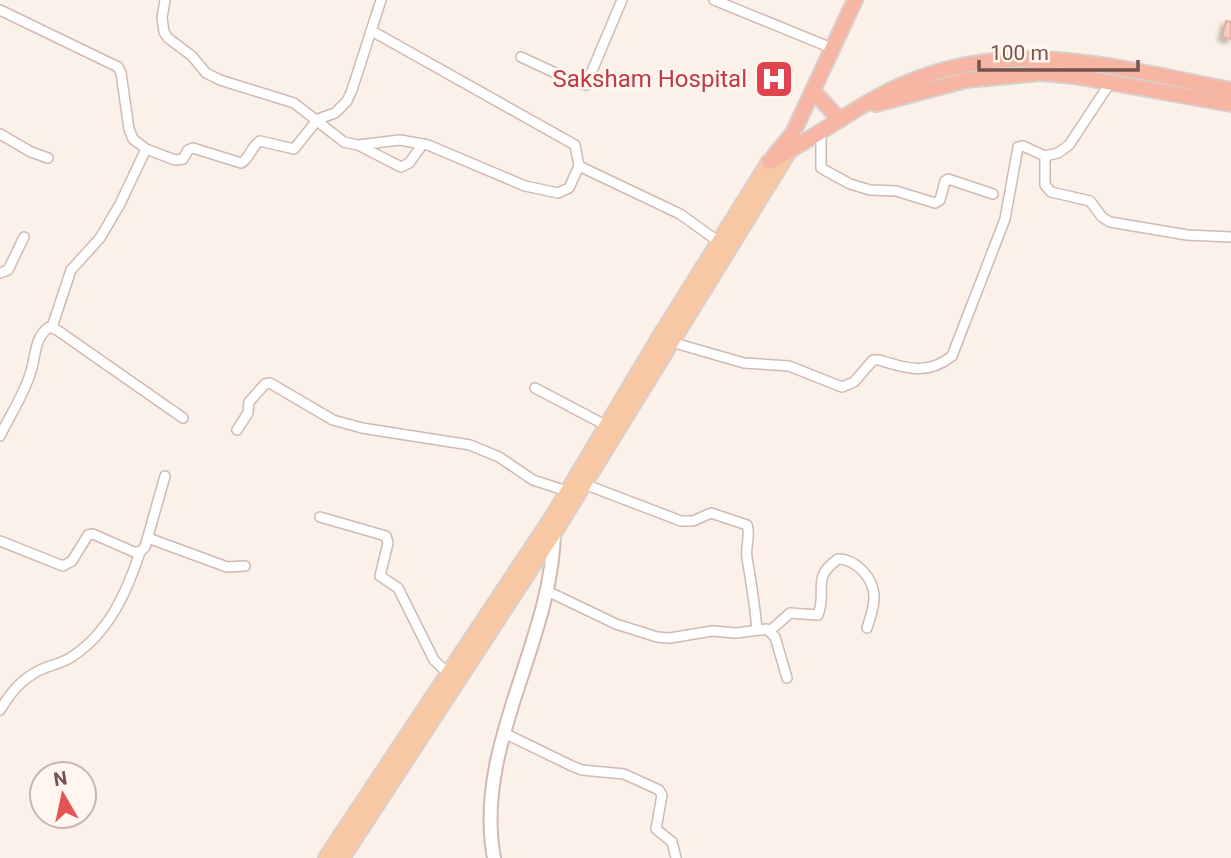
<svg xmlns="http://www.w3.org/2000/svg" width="1231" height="858" font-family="Roboto,sans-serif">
<defs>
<filter id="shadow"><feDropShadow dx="-3.5" dy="3.5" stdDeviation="2" flood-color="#0004"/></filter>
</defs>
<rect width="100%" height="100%" fill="#fcf1e9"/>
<g fill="#f1cac1" stroke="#e3ada2" stroke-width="2" filter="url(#shadow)">
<path d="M 1226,21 L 1231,22 L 1231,39 L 1222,37 Z"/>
<path d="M 770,70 L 788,77 L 784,88 L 766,81 Z"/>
</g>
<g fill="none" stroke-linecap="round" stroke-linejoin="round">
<defs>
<g id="minor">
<path d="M 165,0 L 162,18 L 164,32 L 168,38 L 192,56 L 206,73 L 220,80 L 294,103 L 344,142 L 358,145 L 400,140 L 428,145 L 525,186 L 558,193 L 569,188 L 579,166"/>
<path d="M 714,0 L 834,49"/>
<path d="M 0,10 L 118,67 L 121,73 L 129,129 L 133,139 L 146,149 L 175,160 L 183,159 L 188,150 L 193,148 L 241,163 C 250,159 251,146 260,141 L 294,149 L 318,119 L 335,113 L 347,101 L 352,90 L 381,0"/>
<path d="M 372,31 L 575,145 L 579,166 L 680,214 L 719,242"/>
<path d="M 521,57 L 577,83 L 586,85 L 622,0"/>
<path d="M 821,132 L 821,168 L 850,184 L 870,190 L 896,191 L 935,203 L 940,200 L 945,181 L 948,179 L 993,194"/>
<path d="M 0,134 L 31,152 L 48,158"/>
<path d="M 360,146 L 401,167 L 409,163 L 423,144"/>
<path d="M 1045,156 L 1045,185 L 1051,192 L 1090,201 L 1102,217 L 1110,222 L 1187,235 L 1231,237"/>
<path d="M 0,273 L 8,270 L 24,237"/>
<path d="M 52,327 L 71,270 L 100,238 L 120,204 L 146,149"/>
<path d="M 671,342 L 744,363 L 789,366 L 842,387 L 854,382 L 873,360 L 879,360 C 906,368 927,376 952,356 L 1005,219 L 1018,147 L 1023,146 L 1045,156 L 1058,153 L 1069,145 L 1110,83"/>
<path d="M 535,388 L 607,426"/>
<path d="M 237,430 L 248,413 L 249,402 L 265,384 L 270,383 L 333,420 L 362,428 L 470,445 L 499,457 L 533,480 L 567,491"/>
<path d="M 0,436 C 10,415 25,393 31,371 C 36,356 34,338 49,327 L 57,330 L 183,418"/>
<path d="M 584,484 L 681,521 L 693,521 L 711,513 L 747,525 C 751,535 745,547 747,558 C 751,582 755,605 757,630"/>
<path d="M 320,517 L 386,536 L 388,543 L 380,576 L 398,588 L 434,660 L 451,676"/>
<path d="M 148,538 L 227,567 L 245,566"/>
<path d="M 0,541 L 63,566 L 72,561 L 88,535 L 93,534 L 134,552 L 140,552 L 145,547 L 165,476"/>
<path d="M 547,591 L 616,624 L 657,637 L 670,638 L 712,631 L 736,633 L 767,629 L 775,637 L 787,678"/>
<path d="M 771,630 L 790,613 L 818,615 C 828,588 810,579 838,559 C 856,559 873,578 874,595 C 875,606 870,618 867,628"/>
<path d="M 0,710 C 13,689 24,676 47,667 C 56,664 65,662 73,656 C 109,632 127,592 140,552"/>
<path d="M 504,733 L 572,766 L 582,770 L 624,774 L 659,790 L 662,795 L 656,829 L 672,842 L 676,858"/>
</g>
<path id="secondary" d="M 494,858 C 473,746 553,641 554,531"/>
<g id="primary">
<path d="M 326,858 L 553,516 L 659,338 L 769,162"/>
<path d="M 342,858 L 554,533 L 791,148"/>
</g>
<g id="trunk">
<path d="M 813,91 L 840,120"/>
<path d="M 876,104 L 966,80 L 1041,73 L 1074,76 L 1231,104"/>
<path d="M 774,156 L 793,133 L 855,0"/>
<path d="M 769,162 C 812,140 850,110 893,89 C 1008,34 1113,67 1231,90"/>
</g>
</defs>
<use href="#minor" stroke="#d0b9b1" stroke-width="12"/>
<use href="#secondary" stroke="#d3b8af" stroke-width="16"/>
<use href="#primary" stroke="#d9cfcd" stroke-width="18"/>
<use href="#trunk" stroke="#d9cfcd" stroke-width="18"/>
<use href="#minor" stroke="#fff" stroke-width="9"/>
<use href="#secondary" stroke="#fff" stroke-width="12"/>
<use href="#primary" stroke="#f8c7a4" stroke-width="14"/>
<use href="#trunk" stroke="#f6b6a3" stroke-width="14"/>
</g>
<defs>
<symbol id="hospital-square" viewBox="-11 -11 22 22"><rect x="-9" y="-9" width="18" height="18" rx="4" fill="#e0444e" stroke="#fff6f0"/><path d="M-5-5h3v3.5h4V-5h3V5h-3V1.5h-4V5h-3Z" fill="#fff"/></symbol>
</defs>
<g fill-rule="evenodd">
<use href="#hospital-square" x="752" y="57" width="44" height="44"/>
</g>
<g text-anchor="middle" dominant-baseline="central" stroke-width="5" stroke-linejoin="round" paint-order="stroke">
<g font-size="24" fill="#be3a42" stroke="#fff6f0" text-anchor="end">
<text x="747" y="79">Saksham Hospital</text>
</g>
</g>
<g transform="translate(63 795) rotate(351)"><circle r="33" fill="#fff6f0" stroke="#c8b5af" stroke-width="2"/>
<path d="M0-5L12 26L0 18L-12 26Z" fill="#e35452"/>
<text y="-10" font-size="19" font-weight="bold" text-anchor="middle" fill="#76534d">N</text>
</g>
<path d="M979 60v10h159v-10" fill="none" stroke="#76534d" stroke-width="3.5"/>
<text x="990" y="60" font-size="21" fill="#76534d" stroke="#fff6f0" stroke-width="5" paint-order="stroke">100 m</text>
</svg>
